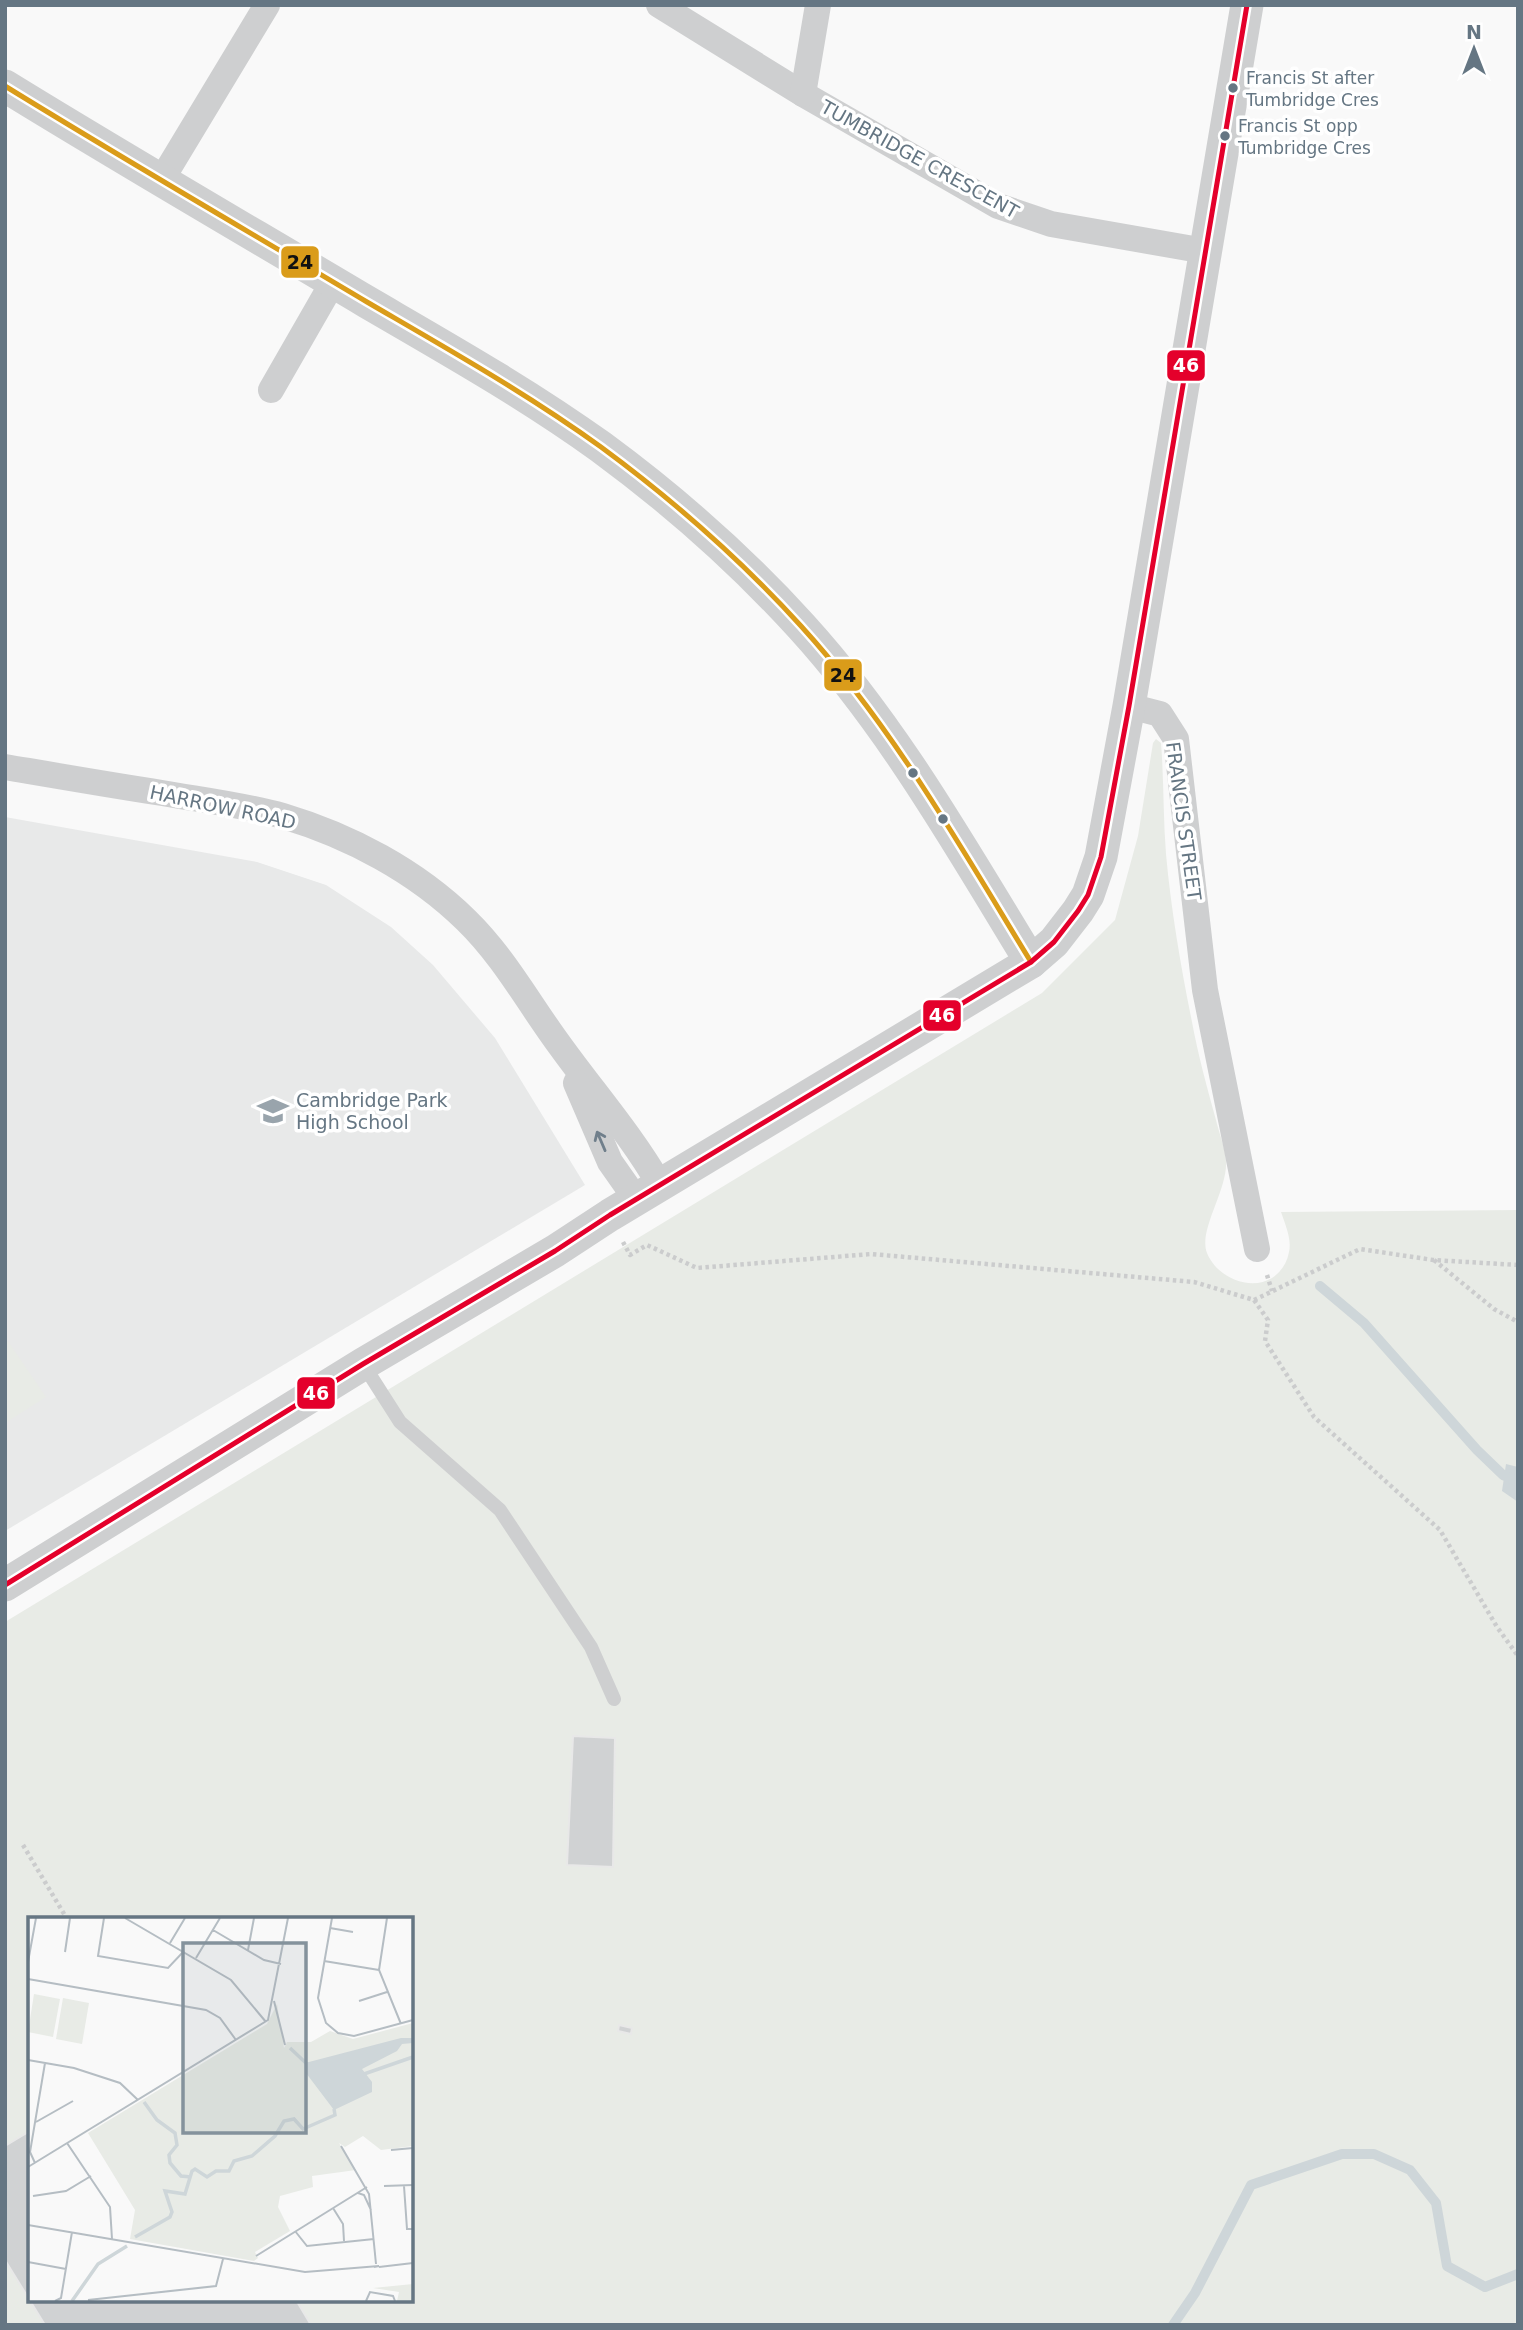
<svg xmlns="http://www.w3.org/2000/svg" width="1523" height="2330" font-family="'DejaVu Sans',sans-serif">
<rect width="100%" height="100%" fill="#f9f9f9"/>
<path fill="#e8e9e9" d="M 5,817 L 257,862 L 326,885 L 391,927 L 433,965 L 495,1038 L 585,1185 L 5,1531 Z"/>
<g fill="#e8ebe6" fill-rule="evenodd">
<path d="M 1156,739 L 1161,743 C 1164,780 1163,817 1166,854 C 1171,910 1181,967 1192,1022 C 1198,1055 1207,1087 1216,1120 C 1219,1133 1225,1147 1226,1161 C 1228,1190 1198,1230 1207,1253 C 1216,1276 1249,1292 1272,1278 C 1281,1272 1287,1263 1289,1252 C 1292,1239 1285,1224 1281,1212 L 1518,1210 L 1518,2325 L 5,2325 L 5,1622 L 1042,993 L 1115,920 L 1138,836 L 1153,743 ZM 30,1919 L 411,1919 L 411,2300 L 30,2300 Z"/>
<path d="M 5,1337 L 46,1397 L 5,1423 Z"/>
</g>
<path fill="#ced6d9" d="M 1506,1464 L 1518,1467 L 1518,1502 L 1502,1491 Z"/>
<g fill="none" stroke-linecap="round" stroke-linejoin="round">
<g stroke="#ced6d9" stroke-width="10">
<path d="M 1320,1286 L 1364,1323 L 1477,1450 L 1503,1475 L 1518,1481"/>
<path d="M 1173,2325 L 1195,2293 L 1251,2185 L 1342,2154 L 1374,2154 L 1410,2170 L 1436,2203 L 1447,2266 L 1485,2287 L 1518,2274"/>
</g>
</g>
<g fill="#d0d2d3" stroke="#e8e8e8" stroke-width="2">
<path d="M 573,1736 L 615,1738 L 613,1867 L 567,1865 Z"/>
<path d="M 619,2025 L 632,2028 L 631,2034 L 618,2031 Z"/>
<path d="M 30,2131 L 30,2300 L 296,2300 L 311,2325 L 45,2325 L 5,2260 L 5,2146 Z"/>
</g>
<g fill="none" stroke-linecap="round" stroke-linejoin="round">
<g stroke="#cbcccd" stroke-width="4.5" stroke-dasharray="3.5 3.5" stroke-linecap="butt">
<path d="M 623,1242 L 630,1255 L 647,1245 L 697,1268 L 871,1254 L 1194,1282 L 1254,1300 L 1268,1320 L 1265,1341 L 1314,1417 L 1440,1530 L 1497,1627 L 1518,1656"/>
<path d="M 1434,1260 L 1494,1309 L 1518,1322"/>
<path d="M 1267,1275 L 1272,1291"/>
<path d="M 1254,1300 L 1360,1249 L 1433,1260 L 1518,1265"/>
<path d="M 23,1845 L 67,1919"/>
</g>
<path stroke="#cecfd0" stroke-width="14" d="M 363,1364 L 400,1422 L 500,1510 L 591,1647 L 614,1699"/>
<g stroke="#cecfd0" stroke-width="26">
<path d="M 659,5 L 803,94 L 998,206 L 1051,224 L 1205,251"/>
<path d="M 803,94 L 818,5"/>
<path d="M 162,179 L 267,5"/>
<path d="M 271,390 L 333,282"/>
<path d="M 1129,706 L 1160,714 L 1176,739 L 1205,990 L 1257,1249"/>
<path d="M 5,767 C 58,776 110,785 162,793 C 202,800 244,805 283,816 C 350,836 416,871 466,920 C 505,958 529,1004 561,1047 C 595,1094 631,1135 660,1185"/>
<path d="M 576,1083 L 610,1162 L 636,1199"/>
</g>
<g stroke="#cecfd0" stroke-width="33">
<path d="M 5,86 C 125,160 246,230 367,302 C 446,348 526,393 601,447 C 673,500 741,560 801,626 C 893,727 960,846 1031,962"/>
<path d="M 5,1585 L 363,1364 L 555,1251 L 610,1215 L 1031,962 L 1054,942 L 1078,911 L 1088,895 L 1101,857 L 1129,706 L 1247,5"/>
</g>
<defs>
<path id="bus-1" d="M 5,86 C 125,160 246,230 367,302 C 446,348 526,393 601,447 C 673,500 741,560 801,626 C 893,727 960,846 1031,962"/>
<path id="bus-2" d="M 5,1585 L 363,1364 L 555,1251 L 610,1215 L 1031,962 L 1054,942 L 1078,911 L 1088,895 L 1101,857 L 1129,706 L 1247,5"/>
</defs>
<use href="#bus-1" stroke="#fff" stroke-width="10"/>
<use href="#bus-2" stroke="#fff" stroke-width="10"/>
<use href="#bus-1" stroke="#da9c1a" stroke-width="5"/>
<use href="#bus-2" stroke="#e4002b" stroke-width="5"/>
</g>
<defs><path id="oneway-shaft" d="M-6 0H5M1.5-3L5.5 0L1.5 3" fill="none" stroke-width="1.6" stroke-linecap="round" stroke-linejoin="round" transform="scale(1.75)"/></defs>
<use stroke="#707f8b" href="#oneway-shaft" transform="translate(601 1141) rotate(-113)"/>
<defs>
<symbol id="school-bare" viewBox="-9 -9 18 18"><path d="M0-5L7-2L0 1L-7-2ZM-4 1L0 2.5L4 1V4Q0 6-4 4Z" fill="#99a4ac" stroke="#fff" stroke-width="2.5" paint-order="stroke"/></symbol>
</defs>
<g fill-rule="evenodd">
<use href="#school-bare" x="251" y="1089" width="44" height="44"/>
</g>
<g fill="#657683" stroke="#fff" stroke-width="2.5">
<circle cx="1233" cy="88" r="6"/>
<circle cx="1225" cy="136" r="6"/>
<circle cx="913" cy="773" r="6"/>
<circle cx="943" cy="819" r="6"/>
</g>
<g text-anchor="middle" dominant-baseline="central" stroke-width="7" stroke-linejoin="round" paint-order="stroke">
<g font-size="17" fill="#657683" stroke="#fff" text-anchor="start">
<text x="1246" y="78">Francis St after<tspan x="1246" dy="22">Tumbridge Cres</tspan></text>
<text x="1238" y="126">Francis St opp<tspan x="1238" dy="22">Tumbridge Cres</tspan></text>
</g>
<g font-size="19" fill="#657683" stroke="#fff">
<text transform="translate(920 159) rotate(29)">TUMBRIDGE CRESCENT</text>
<text transform="translate(223 807) rotate(12)">HARROW ROAD</text>
<text transform="translate(1184 821) rotate(82)">FRANCIS STREET</text>
</g>
<g font-size="19" fill="#657683" stroke="#fff" text-anchor="start">
<text x="296" y="1100">Cambridge Park<tspan x="296" dy="22">High School</tspan></text>
</g>
</g>
<g transform="translate(28 1917)">
<rect width="385" height="385" fill="#f9f9f9"/>
<path d="M 6,77 L 32,82 L 25,120 L 0,115 ZM 35,81 L 61,86 L 54,127 L 28,122 ZM 249,87 L 256,131 L 259,125 L 283,125 L 302,114 L 325,122 L 385,106 L 385,229 L 353,233 L 335,219 L 317,230 L 311,226 L 328,253 L 284,259 L 285,270 L 252,279 L 250,290 L 262,314 L 227,335 L 230,341 L 226,344 L 102,322 L 107,293 L 60,216 L 239,107 ZM 385,367 L 385,384 L 369,384 L 371,375 L 345,371 Z" fill="#e8ebe6"/>
<path d="M 373,121 L 385,121 L 385,126 L 374,127 L 369,134 L 334,152 L 344,165 L 344,175 L 306,193 L 278,156 L 277,146 Z" fill="#ced6d9"/>
<path fill="none" stroke="#ced6d9" stroke-width="3.5" d="M 262,131 L 279,147M 336,157 L 385,140M 116,185 L 129,203 L 147,216 L 149,228 L 141,238 L 142,246 L 153,259 L 163,260M 107,320 L 142,300 L 144,295 L 137,274 L 157,277 L 164,254 L 167,252 L 179,260 L 188,254 L 201,254 L 206,244 L 224,239 L 247,219 L 256,204 L 266,202 L 275,212 L 307,198 L 306,192M 44,384 L 70,347 L 99,329"/>
<path fill="none" stroke="#b5bdc3" stroke-width="2" d="M 76,1 L 70,39 L 140,51 L 156,34M 97,1 L 203,63 L 238,105M 304,1 L 290,81 L 298,106 L 310,116 L 326,119 L 385,103M 359,1 L 351,53 L 373,107M 302,11 L 325,15M 185,13 L 236,43 L 253,47M 142,26 L 157,1M 220,33 L 226,1M 37,35 L 42,1M 168,41 L 192,1M 296,44 L 351,53M 0,45 L 8,1M 0,62 L 178,93 L 192,101 L 208,123M 246,84 L 257,128M 331,84 L 359,75M 0,143 L 46,151 L 92,166 L 110,183M 8,205 L 45,184M 39,226 L 82,290 L 84,322M 313,229 L 341,277 L 348,347M 363,233 L 385,231M 7,246 L 2,235 L 17,146M 0,250 L 240,103 L 260,1M 356,269 L 385,268M 376,269 L 379,312 L 385,312M 330,276 L 336,278 L 343,293M 5,279 L 38,274 L 63,259M 305,291 L 315,307 L 316,324M 0,308 L 277,355 L 351,349 L 346,350M 267,314 L 279,329 L 346,322M 228,339 L 339,270M 0,345 L 38,352M 351,350 L 385,346M 60,383 L 188,369 L 195,342M 27,384 L 33,381 L 44,315M 338,384 L 342,375 L 365,379 L 367,384"/>
<path fill="#84929c" fill-opacity="0.15" stroke="#84929c" stroke-width="3.5" d="M 155,26 L 278,26 L 278,216 L 155,216 Z"/>
<rect width="385" height="385" fill="none" stroke="#657683" stroke-width="3.5"/>
</g>
<g stroke="#fff" stroke-width="2.5">
<rect x="280" y="245" width="40" height="34" rx="7" fill="#da9c1a"/>
<rect x="1166" y="349" width="40" height="33" rx="7" fill="#e4002b"/>
<rect x="823" y="658" width="40" height="34" rx="7" fill="#da9c1a"/>
<rect x="922" y="999" width="40" height="33" rx="7" fill="#e4002b"/>
<rect x="296" y="1376" width="40" height="34" rx="7" fill="#e4002b"/>
</g>
<g font-size="19" text-anchor="middle" font-weight="bold" fill="#fff">
<text x="1186" y="372">46</text>
<text x="942" y="1022">46</text>
<text x="316" y="1400">46</text>
</g>
<g font-size="19" text-anchor="middle" font-weight="bold" fill="#111">
<text x="300" y="269">24</text>
<text x="843" y="682">24</text>
</g>
<rect width="1523" height="2330" fill="none" stroke="#657683" stroke-width="14"/>
<g transform="translate(1474 49)" stroke="#ffffff" stroke-width="5" paint-order="stroke">
<path d="M0-5L12 26L0 18L-12 26Z" fill="#657683"/>
<text y="-10" font-size="19" font-weight="bold" text-anchor="middle" fill="#657683">N</text>
</g>
</svg>
